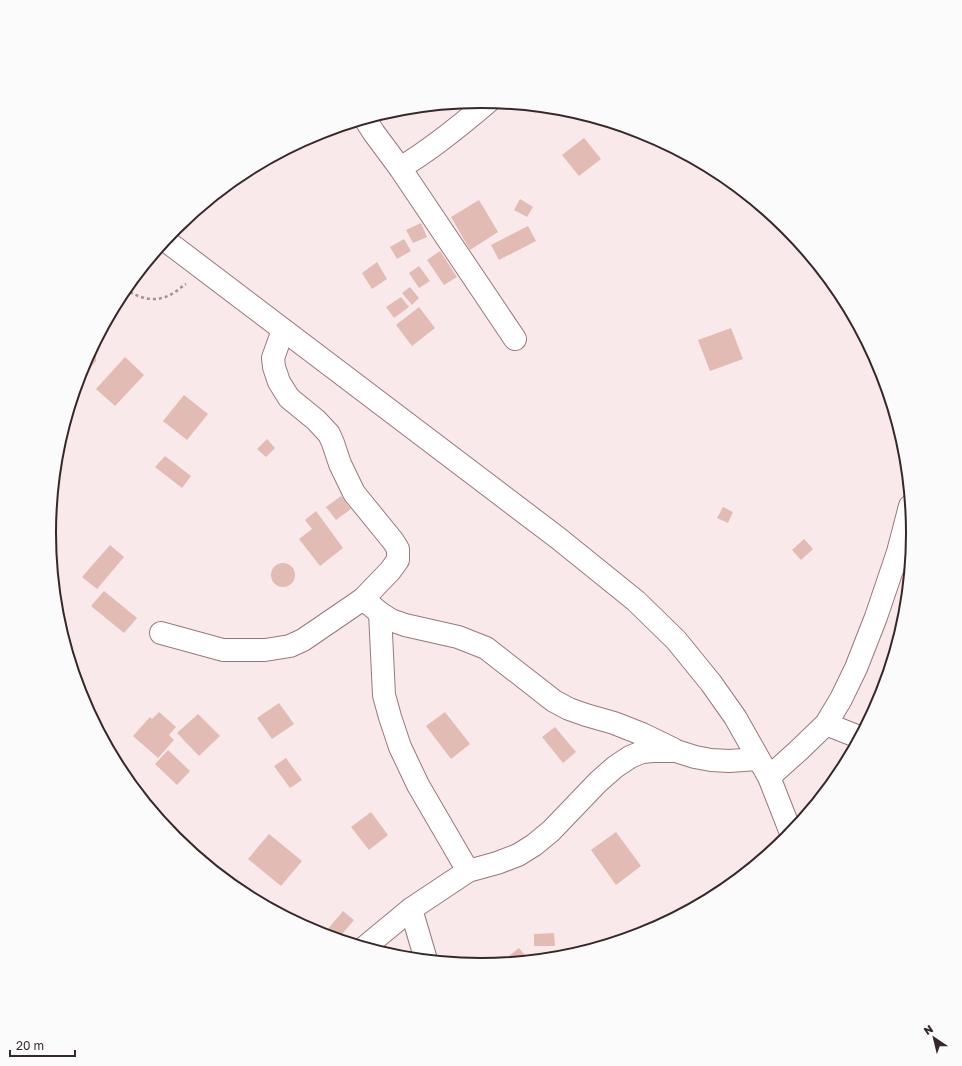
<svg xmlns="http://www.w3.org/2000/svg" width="962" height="1066" font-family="'Golos Text',sans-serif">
<rect width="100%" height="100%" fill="#fae9ea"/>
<g fill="#e2bcb4">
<path d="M 584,138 L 601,159 L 579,176 L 562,155 Z"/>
<path d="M 520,199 L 533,207 L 527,217 L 514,210 Z"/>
<path d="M 479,200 L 498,232 L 470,250 L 451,217 Z"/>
<path d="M 421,223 L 427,237 L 413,243 L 406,230 Z"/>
<path d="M 528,226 L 536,241 L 499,260 L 491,245 Z"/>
<path d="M 404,239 L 411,251 L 397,259 L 390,247 Z"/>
<path d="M 440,251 L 457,277 L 444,285 L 427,260 Z"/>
<path d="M 377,262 L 387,279 L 372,289 L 362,273 Z"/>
<path d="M 419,266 L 430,281 L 419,288 L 409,273 Z"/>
<path d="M 410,287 L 419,298 L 412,305 L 402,293 Z"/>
<path d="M 401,297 L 409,307 L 394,318 L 386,307 Z"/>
<path d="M 419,307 L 435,328 L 412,346 L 396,325 Z"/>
<path d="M 731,328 L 743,359 L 710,371 L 698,340 Z"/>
<path d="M 93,346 L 96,351 L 96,361 L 90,368 L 86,370 L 81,370 Z"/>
<path d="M 125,357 L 144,375 L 115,406 L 96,389 Z"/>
<path d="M 184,395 L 208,414 L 187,440 L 163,421 Z"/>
<path d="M 267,439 L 275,448 L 266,457 L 257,449 Z"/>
<path d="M 165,456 L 191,476 L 182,488 L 155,467 Z"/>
<path d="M 341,496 L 351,509 L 336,520 L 326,507 Z"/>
<path d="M 723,507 L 733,512 L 728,523 L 717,518 Z"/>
<path d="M 316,511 L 343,548 L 320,566 L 299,539 L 312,529 L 305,520 Z"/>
<path d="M 804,539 L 813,549 L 801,560 L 792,550 Z"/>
<path d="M 110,545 L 124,557 L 97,589 L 82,577 Z"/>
<circle cx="283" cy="575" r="12"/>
<path d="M 104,591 L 137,618 L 124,633 L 91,606 Z"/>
<path d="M 279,703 L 294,724 L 272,739 L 257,718 Z"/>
<path d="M 159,712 L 176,727 L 169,735 L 174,740 L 158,758 L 133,736 L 150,717 L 152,719 Z"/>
<path d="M 445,712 L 470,744 L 451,759 L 426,726 Z"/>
<path d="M 198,714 L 220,736 L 199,756 L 177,733 Z"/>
<path d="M 555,727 L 576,752 L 563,763 L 542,737 Z"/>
<path d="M 168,750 L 190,771 L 177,785 L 155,764 Z"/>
<path d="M 286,758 L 302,780 L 290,788 L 274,766 Z"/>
<path d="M 371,812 L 388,835 L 369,850 L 351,827 Z"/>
<path d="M 616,832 L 641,866 L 616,885 L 591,850 Z"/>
<path d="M 269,834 L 302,861 L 281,886 L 248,859 Z"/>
<path d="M 343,911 L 354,920 L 338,939 L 327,930 Z"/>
<path d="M 554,933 L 555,946 L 534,946 L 534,934 Z"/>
<path d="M 519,948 L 529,960 L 500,963 Z"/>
<path d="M 564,950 L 569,951 L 573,954 L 565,957 L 557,957 L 559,953 Z"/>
</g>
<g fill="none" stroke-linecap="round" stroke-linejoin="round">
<defs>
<g id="minor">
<path d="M 365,119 L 374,133 L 400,168 C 432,149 460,126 488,102"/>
<path d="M 400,168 L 515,339"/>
<path d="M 165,240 L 558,538 L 636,601 L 676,640 L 711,683 L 735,717 L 769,777 L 791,833"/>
<path d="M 363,599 L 380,613 L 391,620 L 405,625 L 458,637 L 486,648 L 554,701 L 569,709 L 586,715 L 614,723 L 642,734 L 673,749"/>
<path d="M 380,613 L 384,695 L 390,717 L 400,747 L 418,785 L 468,871"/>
<path d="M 161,633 L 223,650 L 265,650 L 290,646 L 303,640 L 363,599 L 390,571 L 398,560 L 398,549 L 393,541 L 354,493 L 340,464 L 333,443 L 329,434 L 316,420 L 289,398 L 279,382 L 274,367 L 273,358 L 283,330"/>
<path d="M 826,724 L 859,737"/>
<path d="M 769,777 L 798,751 L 826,724 L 841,699 L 856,668 L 876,617 L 898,552 L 910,506"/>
<path d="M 411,909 L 426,960"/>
<path d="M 365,947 L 411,909 L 468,871 L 497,863 L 518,855 L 534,845 L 551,831 L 598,782 L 615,767 L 630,757 L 642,752 L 653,751 L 676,751 L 695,757 L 711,760 L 729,761 L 758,759"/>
</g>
</defs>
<use href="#minor" stroke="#9b777a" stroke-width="24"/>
<path stroke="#a19192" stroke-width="2.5" stroke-dasharray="3 3" stroke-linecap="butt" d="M 125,289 C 138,298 155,303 170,295 C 176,292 181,287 186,284"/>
<use href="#minor" stroke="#fff" stroke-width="22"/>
</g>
<path d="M0 0H962V1066H0ZM56 533a425 425 0 1 1 850 0a425 425 0 1 1-850 0Z" fill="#fbfbfb" fill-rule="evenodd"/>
<path fill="none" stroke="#362729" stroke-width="2" d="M56 533a425 425 0 1 1 850 0a425 425 0 1 1-850 0Z"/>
<g transform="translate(934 1038) rotate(325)" stroke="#fbfbfb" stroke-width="3" paint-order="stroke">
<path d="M0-3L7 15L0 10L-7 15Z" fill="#362729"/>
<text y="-6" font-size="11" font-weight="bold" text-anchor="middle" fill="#362729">N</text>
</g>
<path d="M10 1050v6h65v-6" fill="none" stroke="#362729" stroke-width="2"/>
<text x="16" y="1050" font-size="12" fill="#362729" stroke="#fbfbfb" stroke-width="3" paint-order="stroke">20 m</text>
</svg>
